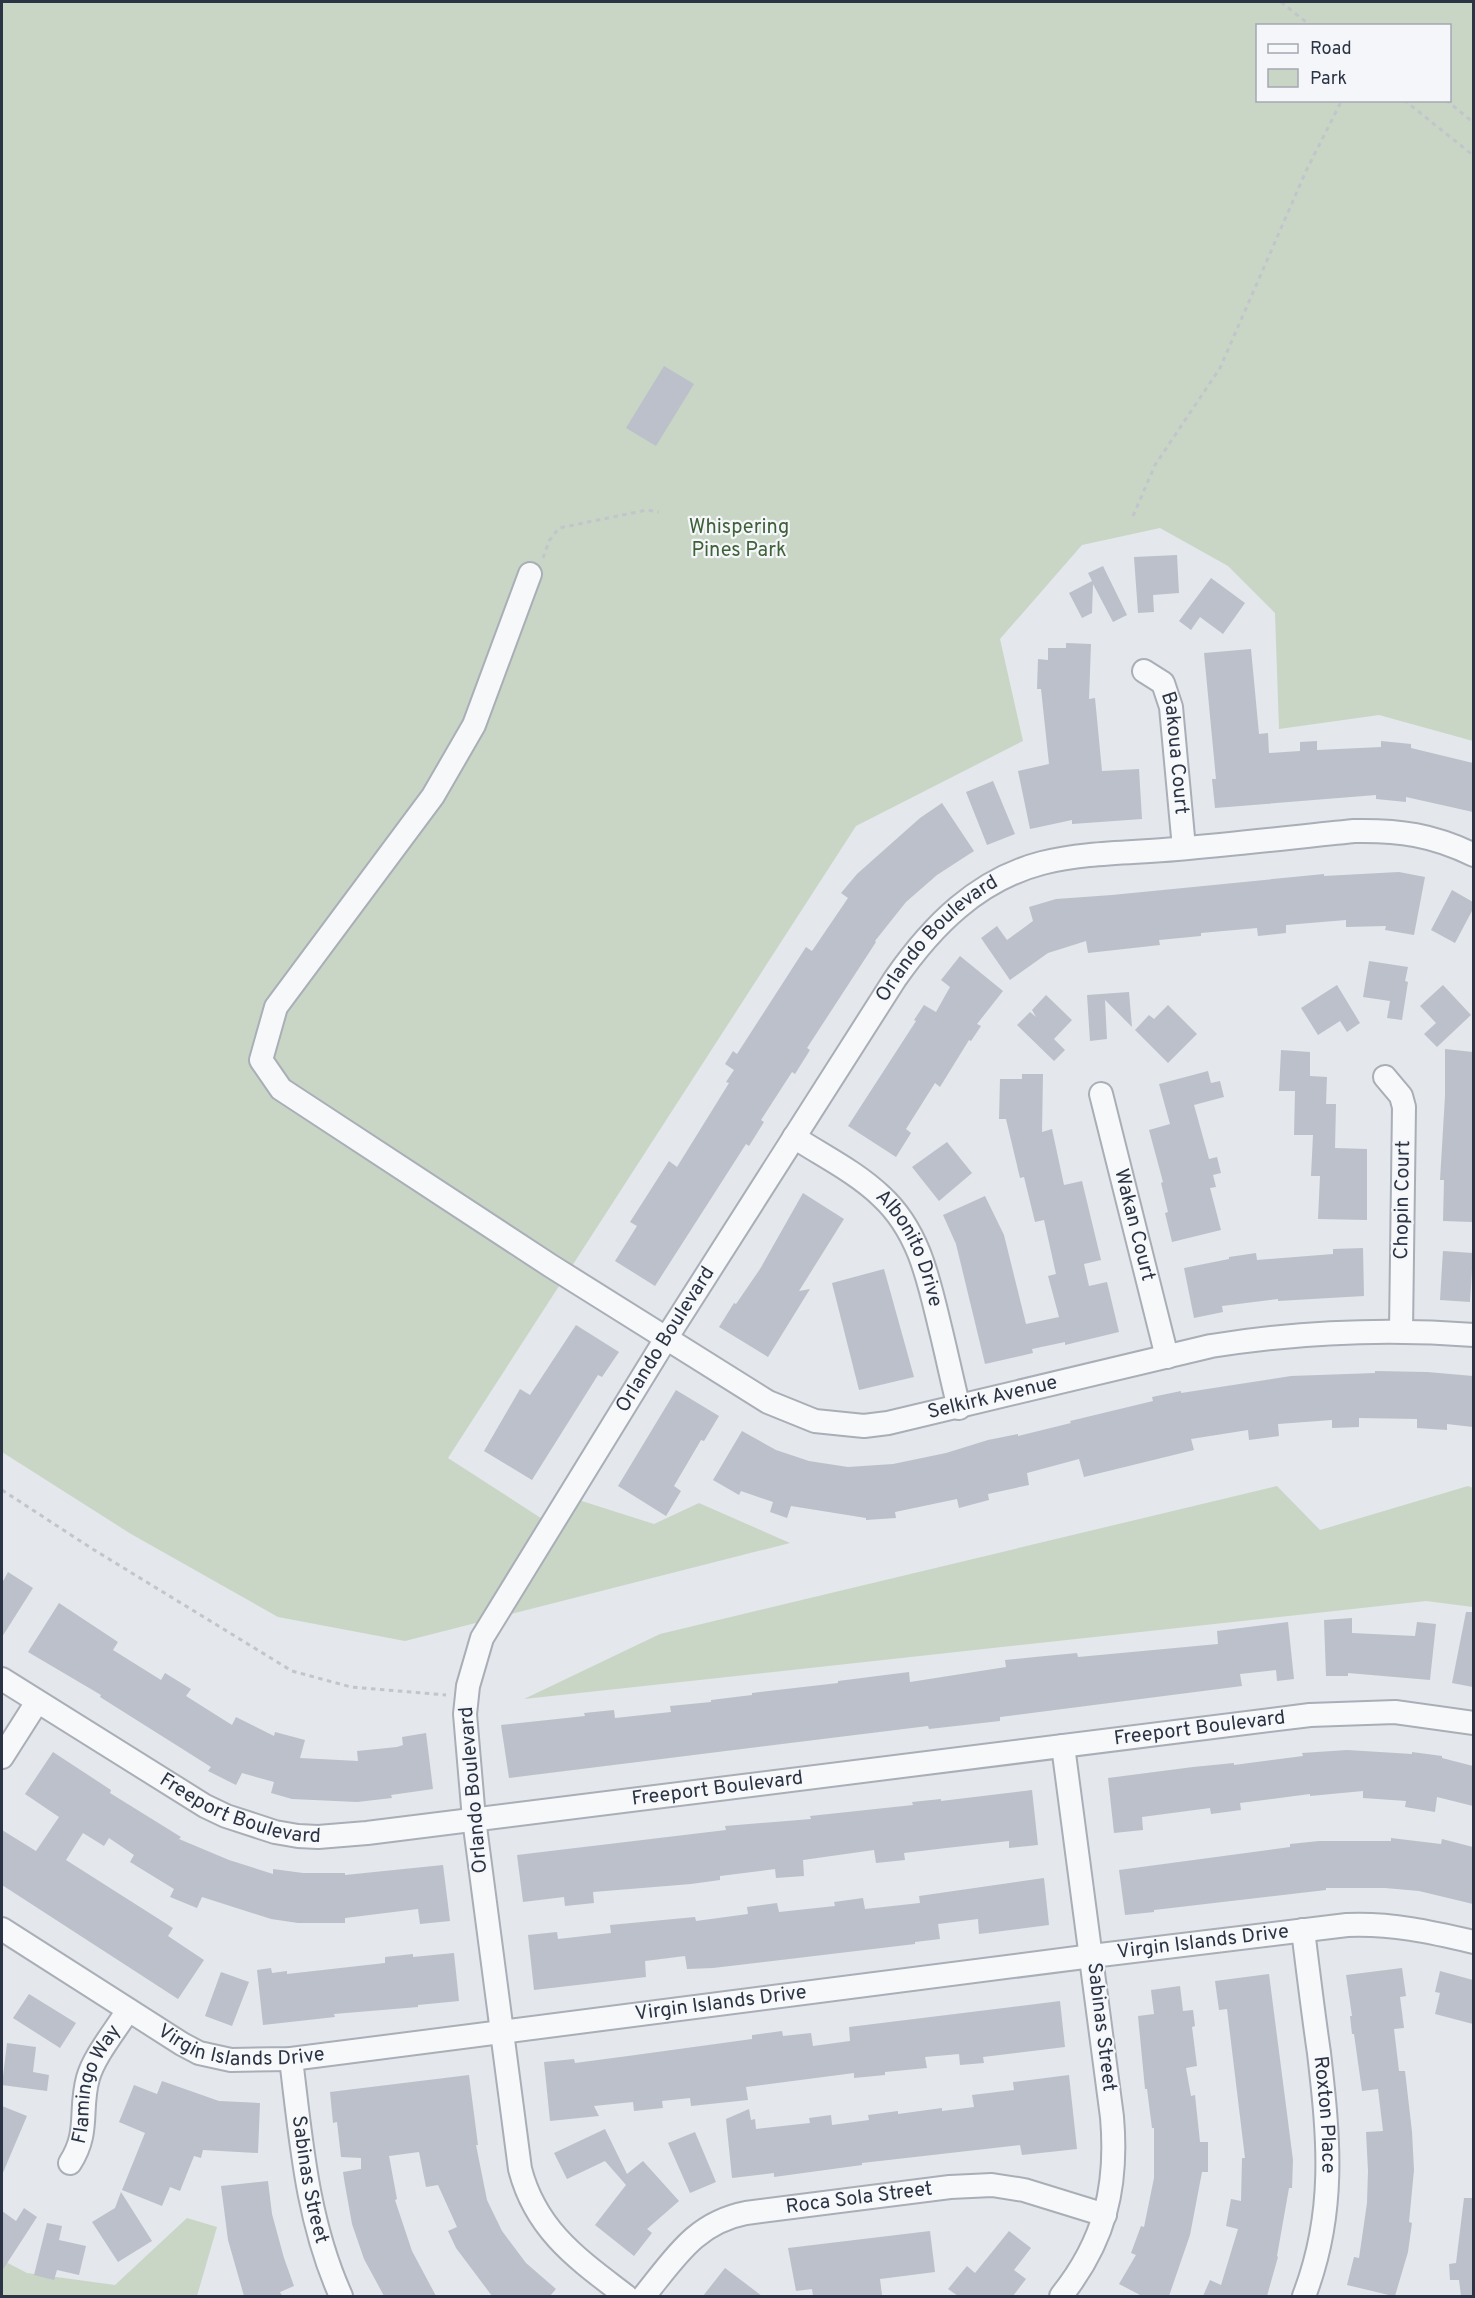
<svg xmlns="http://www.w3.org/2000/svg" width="1475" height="2298" font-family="Overpass,sans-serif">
<rect width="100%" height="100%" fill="#e4e7ec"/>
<g fill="#c9d6c5" fill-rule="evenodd">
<path d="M 2,2 L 1473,2 L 1473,741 L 1379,715 L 1279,729 L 1275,613 L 1228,566 L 1160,528 L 1082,545 L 1000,639 L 1023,741 L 856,826 L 448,1458 L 550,1524 L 566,1496 L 654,1524 L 699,1503 L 790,1543 L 405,1641 L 278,1617 L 131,1534 L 2,1452 ZM 1258,26 L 1450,26 L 1450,100 L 1258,100 Z"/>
<path d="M 1277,1486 L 1320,1530 L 1468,1486 L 1473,1488 L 1473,1607 L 1426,1601 L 524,1699 L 660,1634 Z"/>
<path d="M 187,2218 L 217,2227 L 197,2296 L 2,2296 L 2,2260 L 27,2273 L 115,2285 Z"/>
</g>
<g fill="#bbc0ca">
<path d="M 664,366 L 694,384 L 656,446 L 626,428 Z"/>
<path d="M 1177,555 L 1179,593 L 1153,595 L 1154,612 L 1138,613 L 1134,557 Z"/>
<path d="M 1103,566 L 1127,615 L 1113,622 L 1093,584 L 1092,613 L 1082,618 L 1069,593 L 1092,581 L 1088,573 Z"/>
<path d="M 1211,578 L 1245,603 L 1223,634 L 1200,617 L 1191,630 L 1179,621 Z"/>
<path d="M 1066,643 L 1091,644 L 1089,699 L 1095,698 L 1102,771 L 1139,769 L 1142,819 L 1072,824 L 1072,820 L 1030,829 L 1018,771 L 1049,764 L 1041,689 L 1037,689 L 1038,659 L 1048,660 L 1048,648 L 1066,648 Z"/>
<path d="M 1251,649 L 1259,734 L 1268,733 L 1269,753 L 1300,751 L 1300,742 L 1317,741 L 1317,750 L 1381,747 L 1381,741 L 1411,744 L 1411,748 L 1473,763 L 1473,812 L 1406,797 L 1406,802 L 1376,799 L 1376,795 L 1215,808 L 1212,779 L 1216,779 L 1204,653 Z"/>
<path d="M 993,781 L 1015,834 L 987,845 L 966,792 Z"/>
<path d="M 942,803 L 974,851 L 937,875 L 906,902 L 875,941 L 876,942 L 807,1048 L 810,1050 L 795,1074 L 792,1072 L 761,1120 L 764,1122 L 749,1146 L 746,1144 L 655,1286 L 615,1261 L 637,1226 L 630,1222 L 646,1197 L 669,1161 L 677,1167 L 729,1083 L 726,1082 L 734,1070 L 725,1064 L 733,1051 L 737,1054 L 806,947 L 812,951 L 848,898 L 841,893 L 857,874 L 920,818 Z"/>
<path d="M 1399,872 L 1425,877 L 1414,935 L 1385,930 L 1386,926 L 1346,927 L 1346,920 L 1286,925 L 1286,933 L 1258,936 L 1257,928 L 1201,933 L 1201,936 L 1159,940 L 1160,945 L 1088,953 L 1086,941 L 1048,953 L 1010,980 L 981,938 L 997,926 L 1007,940 L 1033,921 L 1029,907 L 1056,899 L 1112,895 L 1324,874 L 1324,876 Z"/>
<path d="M 1452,890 L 1473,902 L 1473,909 L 1455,943 L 1431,930 Z"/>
<path d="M 960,956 L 1003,991 L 977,1024 L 981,1026 L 971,1041 L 969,1040 L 940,1087 L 935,1083 L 906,1129 L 911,1133 L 896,1157 L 848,1126 L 916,1021 L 914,1020 L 924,1005 L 936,1012 L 950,987 L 941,980 Z"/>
<path d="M 1369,961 L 1408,967 L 1405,981 L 1408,982 L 1402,1020 L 1387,1018 L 1390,1001 L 1363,997 Z"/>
<path d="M 1337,985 L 1360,1023 L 1347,1032 L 1340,1021 L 1318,1035 L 1301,1008 Z"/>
<path d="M 1443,985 L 1471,1015 L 1437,1047 L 1424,1034 L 1436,1023 L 1420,1006 Z"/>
<path d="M 1129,992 L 1132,1027 L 1105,1000 L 1107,1039 L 1090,1041 L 1087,995 Z"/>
<path d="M 1046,995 L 1072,1020 L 1054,1039 L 1065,1050 L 1054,1061 L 1017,1025 L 1030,1012 L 1036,1017 L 1032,1010 Z"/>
<path d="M 1168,1005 L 1197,1034 L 1168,1063 L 1135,1030 L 1149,1015 L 1154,1019 Z"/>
<path d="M 1445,1049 L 1473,1052 L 1473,1222 L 1443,1221 L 1444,1180 L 1440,1180 L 1445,1096 Z"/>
<path d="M 1281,1050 L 1310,1052 L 1310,1076 L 1327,1077 L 1326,1104 L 1336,1104 L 1335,1148 L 1367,1149 L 1367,1220 L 1318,1219 L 1320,1176 L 1311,1176 L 1313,1135 L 1294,1135 L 1295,1091 L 1279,1091 Z"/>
<path d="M 1208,1071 L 1211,1083 L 1220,1081 L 1224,1097 L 1194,1105 L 1209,1159 L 1217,1157 L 1221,1173 L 1213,1175 L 1216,1187 L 1210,1188 L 1221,1230 L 1172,1242 L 1165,1213 L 1168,1212 L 1161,1183 L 1163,1182 L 1149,1130 L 1170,1124 L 1159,1084 Z"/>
<path d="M 1022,1074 L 1043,1074 L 1042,1132 L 1052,1129 L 1064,1185 L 1082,1181 L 1101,1260 L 1084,1264 L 1089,1286 L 1107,1282 L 1119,1332 L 1065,1345 L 1065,1342 L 1032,1349 L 1033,1353 L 985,1364 L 956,1244 L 943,1215 L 985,1196 L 1004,1235 L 1026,1324 L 1059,1317 L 1048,1276 L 1056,1274 L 1044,1220 L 1035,1222 L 1024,1177 L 1020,1178 L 1006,1119 L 999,1119 L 1000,1079 L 1022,1079 Z"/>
<path d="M 947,1142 L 972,1173 L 939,1201 L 912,1167 Z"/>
<path d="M 803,1193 L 844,1219 L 799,1291 L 810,1289 L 768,1357 L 719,1327 L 734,1303 L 736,1304 L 760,1269 Z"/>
<path d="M 1363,1248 L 1364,1296 L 1278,1301 L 1278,1299 L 1222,1306 L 1223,1312 L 1194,1318 L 1184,1268 L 1229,1259 L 1229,1257 L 1256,1253 L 1257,1260 L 1333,1254 L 1333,1249 Z"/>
<path d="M 1443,1251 L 1473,1253 L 1470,1302 L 1440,1300 Z"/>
<path d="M 884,1269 L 914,1377 L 859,1390 L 832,1283 Z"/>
<path d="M 576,1325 L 619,1352 L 602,1377 L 598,1375 L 532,1480 L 484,1451 L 520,1389 L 530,1395 Z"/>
<path d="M 1375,1371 L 1427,1372 L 1473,1376 L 1473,1427 L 1447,1424 L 1447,1430 L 1417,1428 L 1417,1419 L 1359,1418 L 1359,1427 L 1332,1428 L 1332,1420 L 1278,1424 L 1279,1436 L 1249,1440 L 1248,1430 L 1191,1439 L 1194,1450 L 1084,1477 L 1079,1459 L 1027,1473 L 1029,1485 L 988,1494 L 989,1500 L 959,1508 L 957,1499 L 895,1512 L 896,1518 L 866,1520 L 866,1518 L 791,1506 L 787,1518 L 770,1512 L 773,1502 L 741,1491 L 739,1495 L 713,1480 L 742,1431 L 776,1450 L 809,1461 L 848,1467 L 893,1464 L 946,1453 L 988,1440 L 1018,1434 L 1018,1436 L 1071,1423 L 1070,1421 L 1153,1401 L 1152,1397 L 1181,1391 L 1181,1393 L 1291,1376 L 1375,1373 Z"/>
<path d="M 676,1390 L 719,1416 L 704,1441 L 701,1440 L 674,1486 L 681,1491 L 666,1516 L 618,1486 Z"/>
<path d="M 8,1572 L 33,1588 L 2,1637 L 2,1583 Z"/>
<path d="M 59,1603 L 118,1642 L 113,1650 L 161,1680 L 165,1673 L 191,1689 L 186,1696 L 232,1725 L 236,1717 L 274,1736 L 275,1732 L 305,1740 L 300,1758 L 358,1761 L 357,1751 L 397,1747 L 403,1745 L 402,1737 L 426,1733 L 433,1789 L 391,1795 L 392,1798 L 357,1802 L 292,1799 L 271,1793 L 274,1782 L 242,1773 L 236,1785 L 208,1771 L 211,1767 L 100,1697 L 101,1695 L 28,1652 Z"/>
<path d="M 1466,1612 L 1473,1612 L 1473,1687 L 1452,1683 Z"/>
<path d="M 1352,1618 L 1352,1633 L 1415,1636 L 1417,1622 L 1436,1624 L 1430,1680 L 1348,1673 L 1348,1676 L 1326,1676 L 1324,1620 Z"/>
<path d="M 1288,1622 L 1294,1679 L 1277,1681 L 1276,1670 L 1240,1674 L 1242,1686 L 1000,1717 L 1000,1721 L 929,1729 L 928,1726 L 509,1778 L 501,1725 L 585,1716 L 584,1713 L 614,1710 L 615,1718 L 671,1712 L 670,1706 L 711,1702 L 711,1700 L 752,1695 L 752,1693 L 838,1683 L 838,1681 L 909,1672 L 910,1682 L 1006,1667 L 1005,1660 L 1035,1657 L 1077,1653 L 1078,1657 L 1218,1644 L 1217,1631 Z"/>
<path d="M 1347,1750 L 1412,1754 L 1412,1752 L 1442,1756 L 1442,1758 L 1473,1766 L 1473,1806 L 1437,1797 L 1435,1812 L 1405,1807 L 1406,1801 L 1363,1798 L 1363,1791 L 1310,1796 L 1310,1794 L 1240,1803 L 1241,1810 L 1211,1814 L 1210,1808 L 1142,1817 L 1143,1830 L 1114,1833 L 1108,1778 L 1193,1767 L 1234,1763 L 1234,1765 L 1303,1756 L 1302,1753 Z"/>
<path d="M 53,1752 L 111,1790 L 110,1793 L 181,1837 L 179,1839 L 229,1860 L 273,1874 L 273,1869 L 303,1873 L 345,1873 L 345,1875 L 443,1865 L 450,1921 L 420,1924 L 418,1909 L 345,1918 L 345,1923 L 298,1923 L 271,1919 L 202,1897 L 197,1908 L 170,1897 L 174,1889 L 130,1862 L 134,1855 L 109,1838 L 104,1846 L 83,1833 L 66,1860 L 173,1928 L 168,1936 L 204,1960 L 178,1999 L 2,1885 L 2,1830 L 36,1851 L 59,1817 L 25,1794 Z"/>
<path d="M 1032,1790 L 1038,1845 L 1009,1848 L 1009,1841 L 946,1848 L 904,1853 L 905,1860 L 876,1863 L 874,1850 L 803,1860 L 804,1876 L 776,1878 L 775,1869 L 720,1876 L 720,1880 L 691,1884 L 593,1892 L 594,1903 L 565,1906 L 564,1897 L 523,1902 L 517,1855 L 726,1830 L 725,1826 L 811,1819 L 810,1816 L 913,1805 L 912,1802 L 941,1799 L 941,1801 Z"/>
<path d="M 1391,1838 L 1441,1844 L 1442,1839 L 1473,1847 L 1473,1904 L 1419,1891 L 1385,1888 L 1326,1888 L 1326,1890 L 1154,1910 L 1154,1912 L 1125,1915 L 1119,1870 L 1290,1847 L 1290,1844 L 1319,1841 L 1391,1841 Z"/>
<path d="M 1044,1878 L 1049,1925 L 979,1934 L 978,1919 L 938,1924 L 940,1939 L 915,1942 L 915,1944 L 713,1968 L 687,1969 L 685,1956 L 645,1961 L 646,1977 L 534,1990 L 528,1935 L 557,1932 L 558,1939 L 611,1933 L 610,1925 L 695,1917 L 696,1921 L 748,1914 L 747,1907 L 777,1903 L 779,1912 L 835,1906 L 834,1902 L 863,1898 L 865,1909 L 920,1903 L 919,1896 Z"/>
<path d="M 454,1953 L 459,2001 L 418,2005 L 418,2007 L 334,2014 L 335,2017 L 263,2025 L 257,1970 L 271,1968 L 272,1973 L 287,1971 L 287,1974 L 385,1963 L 385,1957 L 413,1954 L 413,1957 Z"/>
<path d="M 1402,1968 L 1406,1996 L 1400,1997 L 1404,2028 L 1394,2029 L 1399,2071 L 1405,2071 L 1412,2132 L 1414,2170 L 1409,2222 L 1412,2223 L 1408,2252 L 1395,2296 L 1393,2296 L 1347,2285 L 1354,2257 L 1359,2258 L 1367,2203 L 1368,2171 L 1366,2132 L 1383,2131 L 1378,2089 L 1362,2091 L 1354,2034 L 1352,2034 L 1350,2016 L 1352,2016 L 1346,1975 Z"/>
<path d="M 1440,1971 L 1473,1980 L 1473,2024 L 1435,2014 L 1440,1993 L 1435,1992 Z"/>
<path d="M 221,1972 L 249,1982 L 232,2026 L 205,2016 Z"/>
<path d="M 1269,1974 L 1293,2160 L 1292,2188 L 1289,2188 L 1277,2256 L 1278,2257 L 1267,2296 L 1203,2296 L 1210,2280 L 1221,2285 L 1238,2229 L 1226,2226 L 1231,2199 L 1241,2201 L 1242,2158 L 1245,2158 L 1227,2009 L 1219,2010 L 1215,1981 Z"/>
<path d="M 1180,1986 L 1183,2011 L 1193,2010 L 1195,2026 L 1192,2027 L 1197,2066 L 1186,2068 L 1191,2096 L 1195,2095 L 1200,2142 L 1208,2142 L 1208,2172 L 1202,2172 L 1190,2235 L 1169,2296 L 1142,2296 L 1119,2284 L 1136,2255 L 1131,2253 L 1141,2226 L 1144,2227 L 1154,2178 L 1154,2128 L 1152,2128 L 1147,2089 L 1145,2089 L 1138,2016 L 1154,2014 L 1151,1990 Z"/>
<path d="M 29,1994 L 76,2023 L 60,2048 L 13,2018 Z"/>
<path d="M 1060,2001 L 1065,2047 L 983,2057 L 984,2063 L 960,2065 L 959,2054 L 925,2057 L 927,2068 L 885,2072 L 885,2075 L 854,2078 L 854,2073 L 746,2087 L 748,2100 L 691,2106 L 690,2098 L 662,2101 L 663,2108 L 634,2111 L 633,2102 L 594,2106 L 599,2116 L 550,2121 L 544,2062 L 574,2059 L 575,2063 L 628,2056 L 752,2039 L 752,2035 L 782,2031 L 783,2036 L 811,2033 L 813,2046 L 850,2041 L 849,2027 Z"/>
<path d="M 7,2043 L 36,2047 L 33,2072 L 49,2075 L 47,2091 L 2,2085 Z"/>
<path d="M 469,2075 L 478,2145 L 476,2145 L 487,2200 L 502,2231 L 526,2263 L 556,2289 L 550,2296 L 492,2296 L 456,2248 L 448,2231 L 457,2227 L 438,2185 L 426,2187 L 419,2152 L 389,2156 L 397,2199 L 395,2200 L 412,2251 L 436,2296 L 384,2296 L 364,2259 L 352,2224 L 345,2185 L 343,2172 L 361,2169 L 361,2158 L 341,2157 L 337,2122 L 333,2123 L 330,2092 Z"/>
<path d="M 1069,2075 L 1077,2149 L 1022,2155 L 1020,2145 L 862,2163 L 862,2165 L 774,2177 L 774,2173 L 732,2178 L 726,2119 L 749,2109 L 751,2120 L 755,2119 L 756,2129 L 810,2123 L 809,2118 L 831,2115 L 832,2125 L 869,2120 L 868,2115 L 898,2111 L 898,2114 L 942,2108 L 942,2111 L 974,2107 L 972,2095 L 1014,2090 L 1013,2082 Z"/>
<path d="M 162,2081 L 219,2101 L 260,2103 L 258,2153 L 203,2150 L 201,2158 L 194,2156 L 180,2191 L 170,2187 L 162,2206 L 122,2190 L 145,2133 L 119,2122 L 134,2085 L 157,2094 Z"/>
<path d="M 2,2106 L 27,2116 L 2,2175 Z"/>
<path d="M 605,2129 L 627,2174 L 643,2161 L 679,2201 L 647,2229 L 652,2233 L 634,2256 L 595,2225 L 626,2185 L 605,2161 L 567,2179 L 554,2153 Z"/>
<path d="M 695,2132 L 716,2182 L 690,2193 L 668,2143 Z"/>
<path d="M 268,2181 L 272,2214 L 284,2258 L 294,2286 L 280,2292 L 282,2296 L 244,2296 L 228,2240 L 221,2186 Z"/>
<path d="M 121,2192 L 152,2241 L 118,2262 L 92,2222 L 115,2208 Z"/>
<path d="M 1464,2198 L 1473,2198 L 1473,2296 L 1461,2296 L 1459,2280 L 1450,2280 L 1449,2264 L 1456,2263 Z"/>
<path d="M 24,2208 L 37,2217 L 2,2271 L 2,2211 L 16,2221 Z"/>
<path d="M 47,2223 L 62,2226 L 59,2240 L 86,2246 L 79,2275 L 57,2270 L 54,2280 L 34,2275 Z"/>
<path d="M 930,2231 L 935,2272 L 880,2279 L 882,2295 L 813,2296 L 812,2289 L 796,2291 L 788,2248 Z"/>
<path d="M 1009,2231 L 1031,2248 L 1014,2270 L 1026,2279 L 1013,2296 L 958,2296 L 948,2289 L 967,2266 L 975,2273 Z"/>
<path d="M 725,2268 L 762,2296 L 703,2296 Z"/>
</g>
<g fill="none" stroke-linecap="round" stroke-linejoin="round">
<defs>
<g id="minor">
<path id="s1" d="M 530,574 L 474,725 L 433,796 L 276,1007 L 261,1060 L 281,1089 L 551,1266 L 768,1402 L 815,1421 L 864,1426 L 888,1423 L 1211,1346 C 1299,1332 1385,1328 1474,1335"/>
<path id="s2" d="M 1144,671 L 1163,683 L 1171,707 L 1184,848"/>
<path d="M 1385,1077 L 1401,1096 L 1404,1107 L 1401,1331"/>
<path id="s3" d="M 1101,1094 L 1167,1357"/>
<path id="s4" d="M 794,1137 C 823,1156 856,1172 881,1196 C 918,1230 928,1277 939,1323 C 946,1351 952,1380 959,1408"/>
<path id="s5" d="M 2,1679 L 205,1806 L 226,1816 L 275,1832 L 298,1836 L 318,1837 L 367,1833 L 1310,1715 L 1395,1712 L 1474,1723"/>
<path d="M 2,1757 L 37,1702"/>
<path id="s6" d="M 2,1929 L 182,2044 L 199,2053 L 231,2060 L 291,2059 L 1092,1956 L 1347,1925 C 1391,1923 1431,1932 1474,1942"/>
<path id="s7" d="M 1303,1930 C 1308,1971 1313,2012 1319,2053 C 1329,2139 1336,2213 1304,2296"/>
<path id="s8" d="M 291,2059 C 301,2140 307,2221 341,2296"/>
<path id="s9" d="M 70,2163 C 90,2132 79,2110 88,2078 C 94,2056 116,2030 128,2010"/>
<path id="s10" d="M 626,2296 C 579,2260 536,2231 520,2169 L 474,1819 L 465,1714 L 468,1686 L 482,1638 L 667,1337 L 895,979 C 932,926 977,880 1042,863 C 1085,852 1133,853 1177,849 C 1236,844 1295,837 1354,831 C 1399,830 1433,835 1474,855"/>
<path id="s11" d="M 644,2296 C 675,2258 695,2223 746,2213 L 950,2187 L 992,2185 L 1024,2190 L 1105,2215"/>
<path d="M 1061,2296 C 1105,2241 1118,2187 1112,2117 L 1063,1746"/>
</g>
</defs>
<use href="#minor" stroke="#a9aeb7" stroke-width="26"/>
<g stroke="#c2c5cb" stroke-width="3" stroke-dasharray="4.5 4.5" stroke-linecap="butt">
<path d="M 1281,2 L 1311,26"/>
<path d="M 1404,100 L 1474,156"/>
<path d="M 1446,100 L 1474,123"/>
<path d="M 1133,516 L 1155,465 L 1220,368 L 1306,171 L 1342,100"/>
<path d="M 543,558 L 549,541 L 559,528 L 647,510 L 659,512"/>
<path d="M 2,1490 L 91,1548 L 292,1671 L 351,1687 L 446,1695"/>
</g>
<use href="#minor" stroke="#f7f8fa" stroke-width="22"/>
</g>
<g text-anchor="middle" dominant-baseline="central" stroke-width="4.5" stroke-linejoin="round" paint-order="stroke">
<g font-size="20" fill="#3f6138" stroke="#f4f6f9">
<text x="739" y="528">Whispering<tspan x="739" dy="23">Pines Park</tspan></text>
</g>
<g font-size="20" fill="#2b3445" stroke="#f4f6f9">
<text stroke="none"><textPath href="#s2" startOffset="94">Bakoua Court</textPath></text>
<text stroke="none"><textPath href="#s10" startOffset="1542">Orlando Boulevard</textPath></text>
<text transform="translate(1403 1200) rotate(-89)">Chopin Court</text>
<text stroke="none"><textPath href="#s3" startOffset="135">Wakan Court</textPath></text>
<text stroke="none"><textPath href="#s4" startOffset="166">Albonito Drive</textPath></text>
<text stroke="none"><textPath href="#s10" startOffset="1056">Orlando Boulevard</textPath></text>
<text stroke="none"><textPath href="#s1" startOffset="1407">Selkirk Avenue</textPath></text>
<text stroke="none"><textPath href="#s5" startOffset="1246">Freeport Boulevard</textPath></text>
<text stroke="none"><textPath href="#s5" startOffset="760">Freeport Boulevard</textPath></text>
<text transform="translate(474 1790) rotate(-95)">Orlando Boulevard</text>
<text stroke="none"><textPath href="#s5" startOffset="274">Freeport Boulevard</textPath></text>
<text stroke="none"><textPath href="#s6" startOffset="1245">Virgin Islands Drive</textPath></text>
<text stroke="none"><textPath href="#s6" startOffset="759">Virgin Islands Drive</textPath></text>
<text transform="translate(1101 2027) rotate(83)">Sabinas Street</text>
<text stroke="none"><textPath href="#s6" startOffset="273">Virgin Islands Drive</textPath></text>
<text stroke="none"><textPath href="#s9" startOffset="84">Flamingo Way</textPath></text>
<text stroke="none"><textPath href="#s7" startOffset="186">Roxton Place</textPath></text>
<text stroke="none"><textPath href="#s8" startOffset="122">Sabinas Street</textPath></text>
<text stroke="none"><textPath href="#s11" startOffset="249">Roca Sola Street</textPath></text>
</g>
</g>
<rect width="1475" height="2298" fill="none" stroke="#2b3445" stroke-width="6"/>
<rect x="1256" y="24" width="195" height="78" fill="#f4f6f9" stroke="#a4a8b1" stroke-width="1.5"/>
<rect x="1268" y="44" width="30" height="9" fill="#f7f8fa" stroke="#a4a8b1" stroke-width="1.5"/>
<text x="1310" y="54" font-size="18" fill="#2b3445">Road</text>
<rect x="1268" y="69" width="30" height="18" fill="#c9d6c5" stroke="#a4a8b1" stroke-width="1.5"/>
<text x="1310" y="84" font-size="18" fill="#2b3445">Park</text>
</svg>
